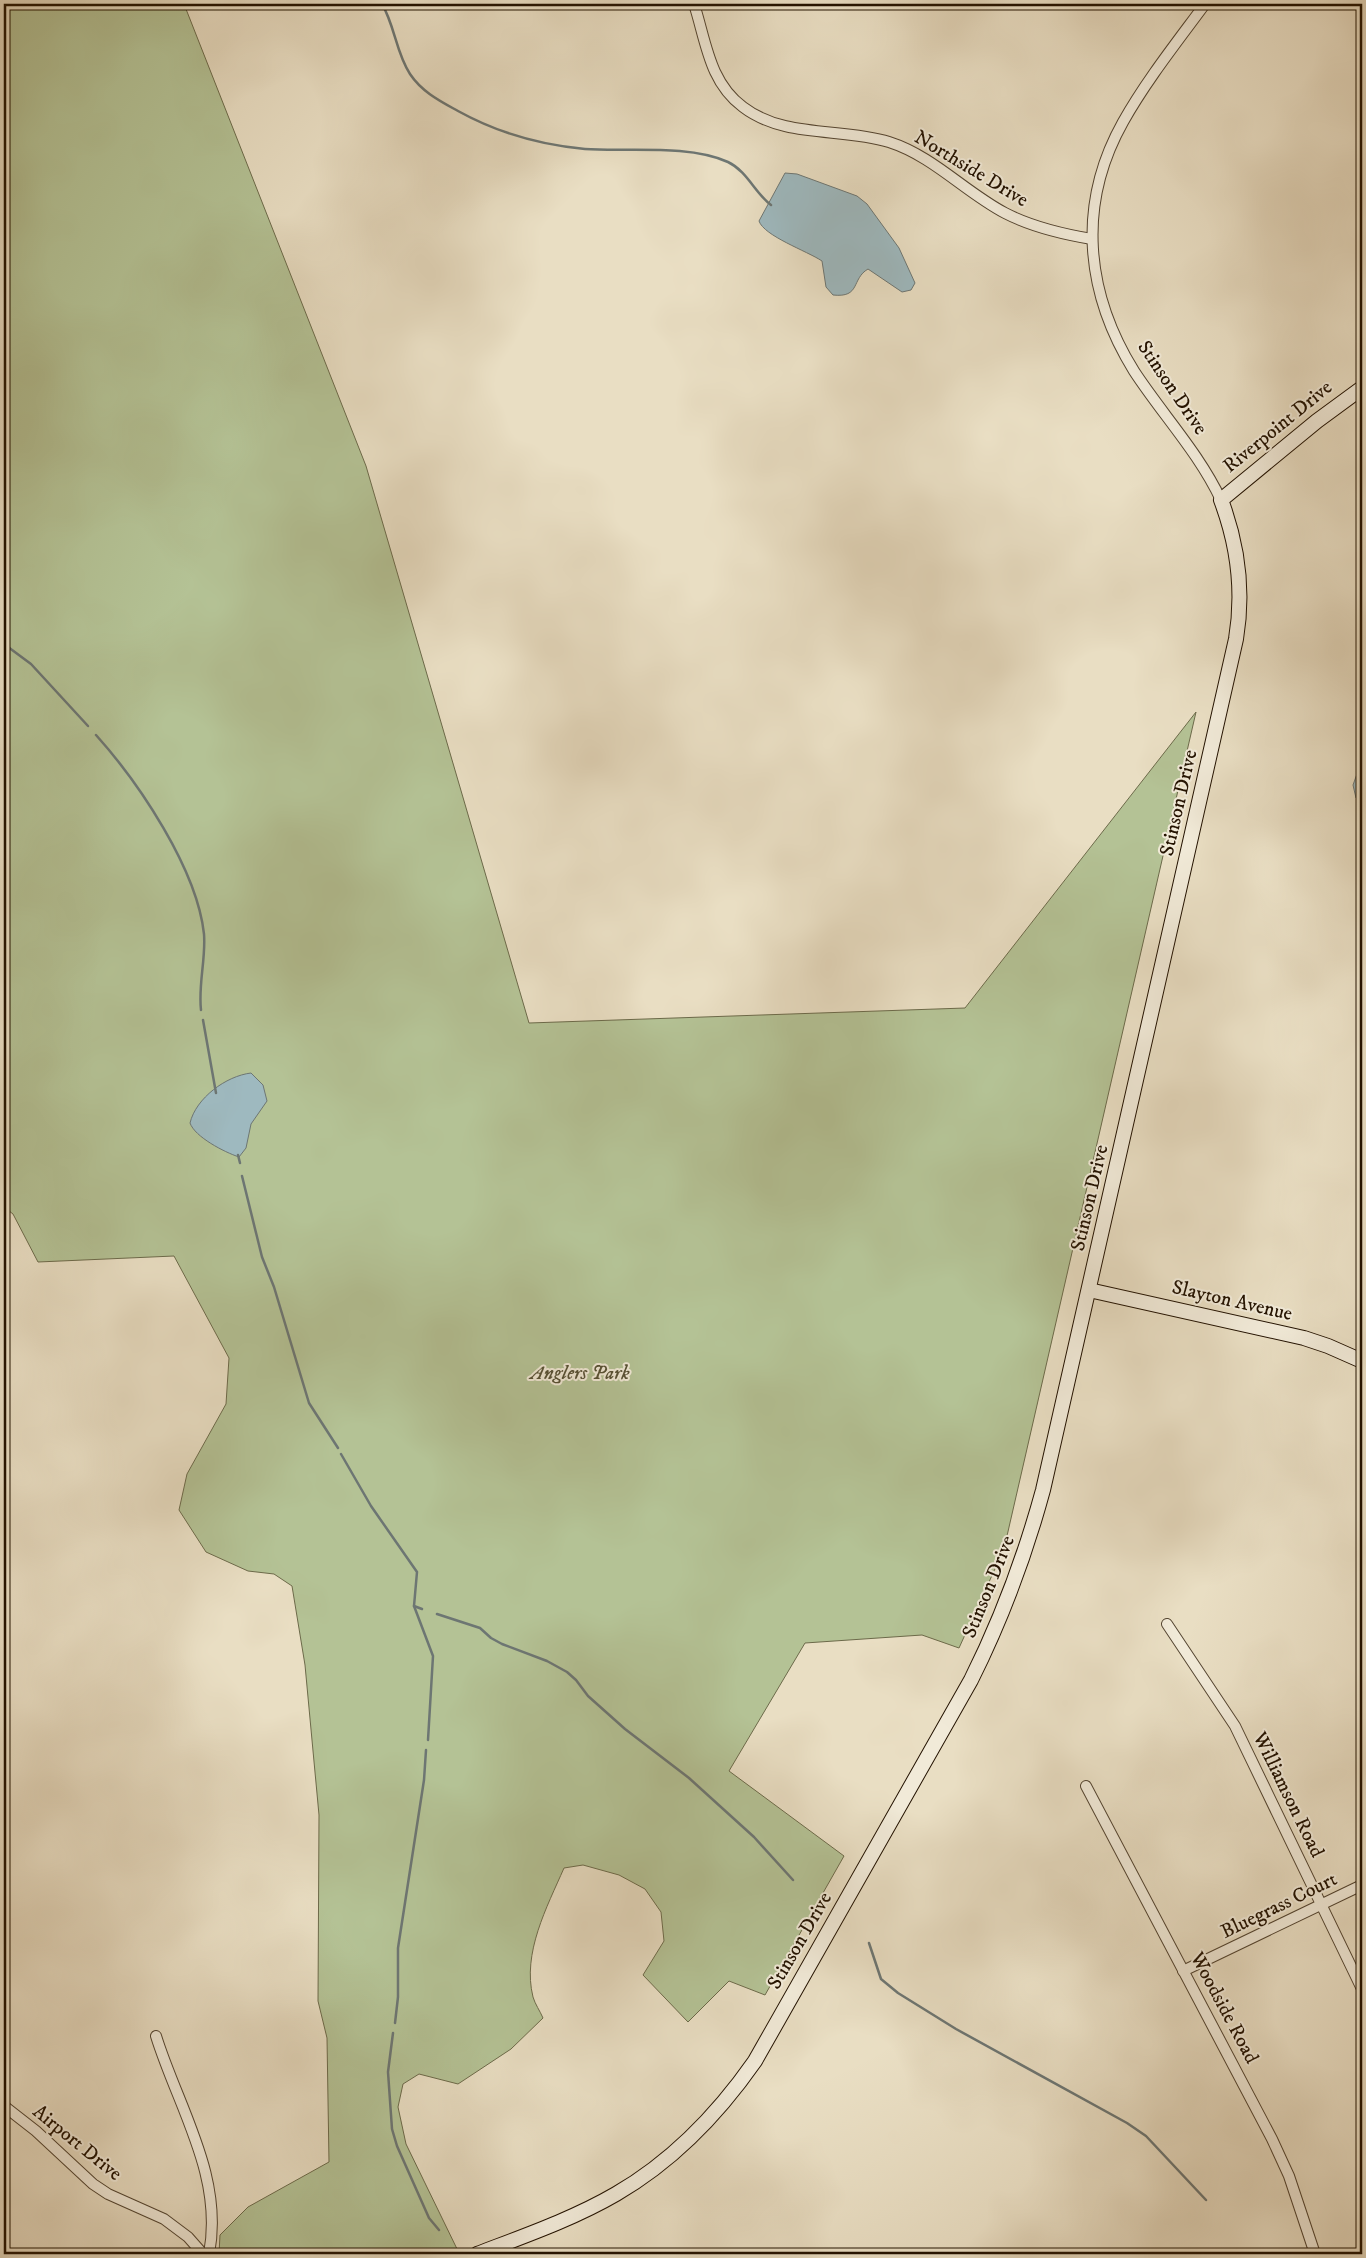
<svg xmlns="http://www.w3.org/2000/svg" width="1366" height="2258" font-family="'IM FELL DW Pica',serif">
<rect width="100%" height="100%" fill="#e9dec3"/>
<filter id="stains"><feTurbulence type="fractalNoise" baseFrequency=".004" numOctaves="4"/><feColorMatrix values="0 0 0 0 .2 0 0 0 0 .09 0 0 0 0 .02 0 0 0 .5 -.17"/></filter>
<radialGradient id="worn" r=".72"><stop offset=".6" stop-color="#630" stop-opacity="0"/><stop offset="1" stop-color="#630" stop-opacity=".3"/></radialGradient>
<path fill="#b4c295" stroke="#6c6a4a" d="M 4,4 L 184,4 L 366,466 L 529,1023 L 965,1008 L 1196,712 L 1004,1549 L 959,1648 L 922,1635 L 805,1643 L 729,1771 L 844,1856 L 765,1995 L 729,1981 L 688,2022 L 643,1975 L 664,1941 L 661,1912 L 645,1889 L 619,1875 L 583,1865 L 564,1868 C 547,1907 522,1953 533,1997 C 535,2004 540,2011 543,2018 L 511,2049 L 458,2084 L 419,2074 L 403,2084 L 398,2107 L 406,2144 L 459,2253 L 456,2254 L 219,2254 L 220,2235 L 248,2207 L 329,2162 L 327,2038 L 318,2001 L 319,1815 L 305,1665 L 292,1586 L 274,1574 L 248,1571 L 206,1552 L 179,1510 L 187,1474 L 226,1404 L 229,1358 L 174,1256 L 38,1262 L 13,1214 L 4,1207 Z"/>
<g fill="#9eb9bf" stroke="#6d7673">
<path d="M 785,173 L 797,174 L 857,196 L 867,204 L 899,248 L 915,283 L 911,290 L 902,292 L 868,269 C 851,279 861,298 833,295 L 826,287 L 822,261 C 807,251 764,236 759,221 Z"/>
<path d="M 1362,760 L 1362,797 L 1356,798 L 1353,785 Z"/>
<path d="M 251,1073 L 263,1085 L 267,1101 L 251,1124 L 246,1148 L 239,1157 C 224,1152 195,1137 190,1123 C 196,1098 226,1076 251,1073 Z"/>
</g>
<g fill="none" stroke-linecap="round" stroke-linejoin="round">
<g stroke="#6d7673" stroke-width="2.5">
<path d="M 382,4 C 395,26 396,53 410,74 C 422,92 440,101 458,111 C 496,132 541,145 585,149 C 627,152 688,144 728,162 C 747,171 755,193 771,205"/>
<path d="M 4,644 L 31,664 L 88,726"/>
<path d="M 96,735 C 139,783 197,869 204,934 C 206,959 198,985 201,1010"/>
<path d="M 203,1020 L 216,1093"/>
<path d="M 238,1155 L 240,1163"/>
<path d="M 242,1176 L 262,1257 L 274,1287 L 309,1403 L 338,1448"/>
<path d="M 341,1454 L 371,1506 L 417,1572 L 414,1606 L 433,1656 L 428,1740"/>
<path d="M 414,1606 L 422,1609"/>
<path d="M 437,1614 L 480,1628 L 491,1638 L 502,1644 L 547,1661 L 567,1672 L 576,1680 L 588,1696 L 625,1729 L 689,1778 L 754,1837 L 793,1880"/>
<path d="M 869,1943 L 881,1979 L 898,1993 L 956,2029 L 1127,2123 L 1146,2136 L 1206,2200"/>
<path d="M 395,2023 L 398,1997 L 398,1948 L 424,1780 L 426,1750"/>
<path d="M 393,2033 L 388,2072 L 392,2129 L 397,2146 L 429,2218 L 439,2230"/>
</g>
<defs>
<g id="street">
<path d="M 694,4 C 706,41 709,82 743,107 C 785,139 841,127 889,142 C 933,156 965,192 1005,213 C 1032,227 1062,234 1092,239"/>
<path d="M 1205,4 C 1177,42 1146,81 1123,122 C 1077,204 1085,292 1134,371 C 1162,414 1199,453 1221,500"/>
<path d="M 1167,1624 L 1235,1726 L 1362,1989"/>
<path d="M 1086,1786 L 1272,2139 L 1289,2176 L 1315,2254"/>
<path d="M 1183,1971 L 1362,1885"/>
<path d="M 156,2036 C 178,2107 224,2176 209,2254"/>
<path d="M 4,2106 L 36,2131 L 93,2184 L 108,2194 L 164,2219 L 188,2237 L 203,2254"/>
</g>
<g id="secondary">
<path d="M 1089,1290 L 1304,1338 L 1328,1346 L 1362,1361"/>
<path d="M 477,2254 C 524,2236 573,2219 616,2194 C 673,2161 718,2114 755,2061 L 971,1680 C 1002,1618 1025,1556 1043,1490 L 1236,639 C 1244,591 1238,545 1221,500 L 1317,421 L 1362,388"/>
</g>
</defs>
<use href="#street" stroke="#544531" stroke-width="12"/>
<use href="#secondary" stroke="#231200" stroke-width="16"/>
<use href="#street" stroke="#f1ead8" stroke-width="10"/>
<use href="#secondary" stroke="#f1ead8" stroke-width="14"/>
</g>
<g text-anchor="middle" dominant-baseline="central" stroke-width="4" stroke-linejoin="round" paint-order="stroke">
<g font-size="20" fill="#231200" stroke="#f1ead8">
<text transform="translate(971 169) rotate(31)">Northside Drive</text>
<text transform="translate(1172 388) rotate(56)">Stinson Drive</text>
<text transform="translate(1278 427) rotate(-39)">Riverpoint Drive</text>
<text transform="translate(1179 803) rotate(-77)">Stinson Drive</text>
<text transform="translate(1090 1198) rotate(-77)">Stinson Drive</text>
<text transform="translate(1232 1301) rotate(13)">Slayton Avenue</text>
<text transform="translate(989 1587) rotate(-68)">Stinson Drive</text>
<text transform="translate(1288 1795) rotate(64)">Williamson Road</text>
<text transform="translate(1279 1906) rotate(-26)">Bluegrass Court</text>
<text transform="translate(800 1941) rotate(-60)">Stinson Drive</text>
<text transform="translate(1224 2008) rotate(62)">Woodside Road</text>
<text transform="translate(77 2143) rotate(39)">Airport Drive</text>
</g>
<g font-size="20" font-style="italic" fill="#565034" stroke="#f1ead8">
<text x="580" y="1373">Anglers Park</text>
</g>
</g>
<rect width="1366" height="2258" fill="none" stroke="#e9dec3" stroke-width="20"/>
<rect x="5" y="5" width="1356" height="2248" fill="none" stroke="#231200" stroke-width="2.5"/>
<rect x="10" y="10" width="1346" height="2238" fill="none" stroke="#231200"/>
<rect width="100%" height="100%" filter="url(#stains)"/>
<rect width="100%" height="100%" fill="url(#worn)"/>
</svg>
